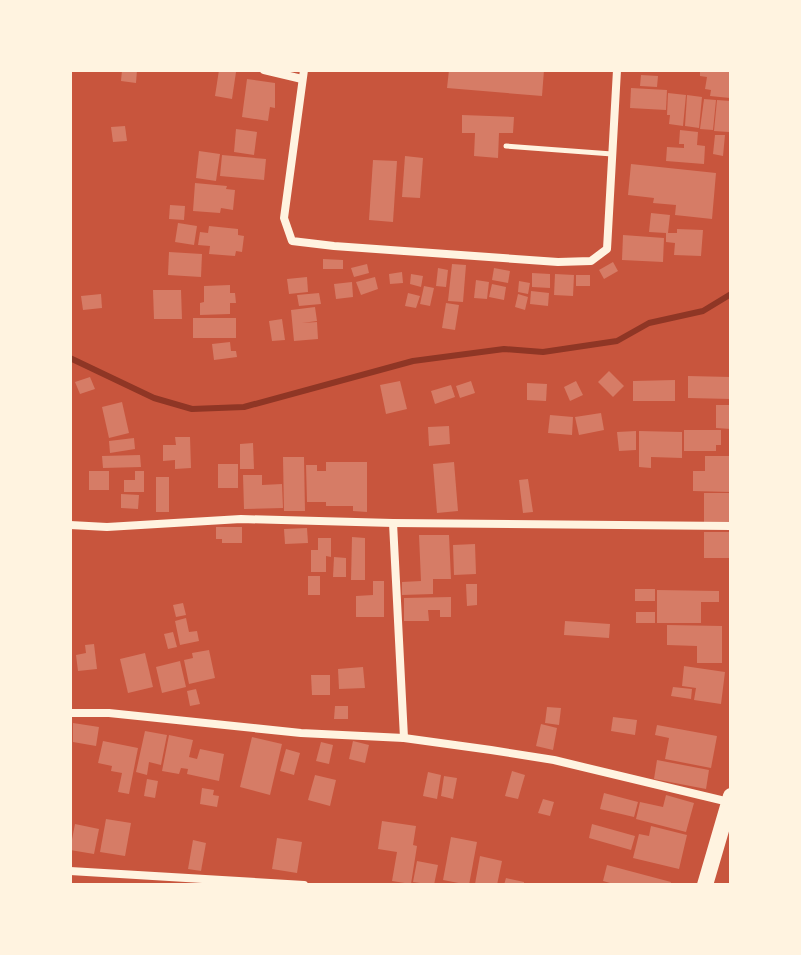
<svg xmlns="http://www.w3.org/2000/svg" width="801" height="955" font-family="Lato,sans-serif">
<rect width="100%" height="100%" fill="#c8553d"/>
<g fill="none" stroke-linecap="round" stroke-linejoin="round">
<path stroke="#8f3625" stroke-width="6" d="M 70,358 L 154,398 L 192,409 L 244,407 L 413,361 L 504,349 L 543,352 L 617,341 L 649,323 L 703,311 L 731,294"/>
</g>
<g fill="#d67c66">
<path d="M 122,70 L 137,70 L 136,83 L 121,81 Z"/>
<path d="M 219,70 L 236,72 L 232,99 L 215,96 Z"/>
<path d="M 449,70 L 544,70 L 542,96 L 447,88 Z"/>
<path d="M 700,70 L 731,70 L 730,98 L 710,96 L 711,90 L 705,89 L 707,77 L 700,76 Z"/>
<path d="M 641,75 L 658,76 L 657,87 L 640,86 Z"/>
<path d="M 247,79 L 275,83 L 275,108 L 270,107 L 268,121 L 242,117 Z"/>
<path d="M 631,88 L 667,90 L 666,110 L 630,108 Z"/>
<path d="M 668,93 L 686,95 L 683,126 L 669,124 L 670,115 L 667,115 Z"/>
<path d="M 687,95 L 702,97 L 699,128 L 685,126 Z"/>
<path d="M 704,99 L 716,100 L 713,130 L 700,129 Z"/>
<path d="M 717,100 L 731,101 L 729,132 L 714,131 Z"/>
<path d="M 462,115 L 514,117 L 513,133 L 499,133 L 498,158 L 474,156 L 475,133 L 462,133 Z"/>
<path d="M 125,126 L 127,141 L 113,142 L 111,127 Z"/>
<path d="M 236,129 L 257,132 L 254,155 L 234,152 Z"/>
<path d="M 680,130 L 698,132 L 697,145 L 705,146 L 704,164 L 666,161 L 667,147 L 684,148 L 684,144 L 679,144 Z"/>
<path d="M 715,135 L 725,135 L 723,156 L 713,154 Z"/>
<path d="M 199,151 L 220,154 L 216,181 L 196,178 Z"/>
<path d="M 222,155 L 266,159 L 264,180 L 220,176 Z"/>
<path d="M 405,156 L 423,158 L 420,198 L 402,197 Z"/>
<path d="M 373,160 L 397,161 L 393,222 L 369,220 Z"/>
<path d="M 631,164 L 716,173 L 712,219 L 675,215 L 676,205 L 653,203 L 654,198 L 628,195 Z"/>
<path d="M 195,183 L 227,186 L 226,189 L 235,190 L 233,210 L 221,208 L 220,213 L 193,211 Z"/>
<path d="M 170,205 L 185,206 L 184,220 L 169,219 Z"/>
<path d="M 651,213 L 670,215 L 668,233 L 677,233 L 677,229 L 703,230 L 701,256 L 674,255 L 675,243 L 666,242 L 666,233 L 649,232 Z"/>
<path d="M 178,223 L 197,226 L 194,245 L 175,242 Z"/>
<path d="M 209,226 L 238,229 L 238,235 L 244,236 L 242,252 L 236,251 L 235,256 L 209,254 L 210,246 L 198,245 L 200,232 L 208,233 Z"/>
<path d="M 623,235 L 664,238 L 663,262 L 622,260 Z"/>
<path d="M 169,252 L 202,254 L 201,277 L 168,275 Z"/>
<path d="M 323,259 L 343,260 L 343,269 L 323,269 Z"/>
<path d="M 613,262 L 618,271 L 604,279 L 599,270 Z"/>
<path d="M 367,264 L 369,273 L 354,277 L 351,268 Z"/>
<path d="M 452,264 L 466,265 L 463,302 L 448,301 Z"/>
<path d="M 438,268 L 448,270 L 446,287 L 436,286 Z"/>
<path d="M 494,268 L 510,271 L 508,283 L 492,280 Z"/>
<path d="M 402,272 L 403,283 L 390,284 L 389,274 Z"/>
<path d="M 532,273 L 550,274 L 550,288 L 532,287 Z"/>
<path d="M 411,274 L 423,276 L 421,287 L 410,284 Z"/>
<path d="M 555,274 L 574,275 L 573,296 L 554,295 Z"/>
<rect x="576" y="275" width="14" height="11"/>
<path d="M 307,277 L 308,292 L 289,294 L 287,279 Z"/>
<path d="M 375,277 L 378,289 L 361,295 L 356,282 Z"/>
<path d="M 476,280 L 489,282 L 487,299 L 474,298 Z"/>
<path d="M 519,281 L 530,283 L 528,294 L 518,292 Z"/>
<path d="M 352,282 L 353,297 L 336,299 L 334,284 Z"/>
<path d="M 492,284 L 506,287 L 504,300 L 489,297 Z"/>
<path d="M 230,285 L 230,293 L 235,293 L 236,303 L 230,303 L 230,314 L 200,315 L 200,303 L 204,302 L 204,286 Z"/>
<path d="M 424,286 L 434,288 L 430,306 L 420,304 Z"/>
<path d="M 153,290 L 181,290 L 182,319 L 154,319 Z"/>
<path d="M 531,291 L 549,293 L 548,306 L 530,304 Z"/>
<path d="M 319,293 L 321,304 L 299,306 L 297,295 Z"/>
<path d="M 408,293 L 420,296 L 416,308 L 405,306 Z"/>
<path d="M 101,294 L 102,308 L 83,310 L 81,296 Z"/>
<path d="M 518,294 L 528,297 L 525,310 L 515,307 Z"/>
<path d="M 446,303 L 459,305 L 455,330 L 442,328 Z"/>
<path d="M 315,307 L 317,321 L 302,323 L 317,322 L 318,339 L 294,341 L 291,310 Z"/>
<rect x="193" y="318" width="43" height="20"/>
<path d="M 282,319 L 285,340 L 272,341 L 269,321 Z"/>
<path d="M 230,342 L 231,351 L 236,351 L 237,357 L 214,360 L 212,344 Z"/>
<path d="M 609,371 L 624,386 L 613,397 L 598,382 Z"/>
<path d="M 688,376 L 731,377 L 731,399 L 688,398 Z"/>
<path d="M 90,377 L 95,389 L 80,394 L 75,382 Z"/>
<path d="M 675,380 L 675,401 L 633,401 L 633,381 Z"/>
<path d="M 400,381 L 407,409 L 386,414 L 380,385 Z"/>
<path d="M 471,381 L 475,393 L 460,398 L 456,386 Z"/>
<path d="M 576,381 L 583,395 L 570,401 L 564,387 Z"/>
<path d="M 527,383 L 547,384 L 546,401 L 527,400 Z"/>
<path d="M 451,385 L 455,397 L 435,404 L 431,391 Z"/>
<path d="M 122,402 L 129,433 L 109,438 L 102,407 Z"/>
<path d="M 716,405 L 731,405 L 731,429 L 716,428 Z"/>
<path d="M 601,413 L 604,430 L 579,435 L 575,417 Z"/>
<path d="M 550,415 L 573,417 L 572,435 L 548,433 Z"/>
<path d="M 449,426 L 450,444 L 429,446 L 428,427 Z"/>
<path d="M 684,430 L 721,430 L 721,445 L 716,445 L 716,451 L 684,451 Z"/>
<path d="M 636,431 L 636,450 L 619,451 L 617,432 Z"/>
<path d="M 639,431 L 682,432 L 682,458 L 651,457 L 651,468 L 639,467 Z"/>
<path d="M 175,437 L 190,437 L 191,468 L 175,469 L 175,460 L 163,461 L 163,445 L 176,445 Z"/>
<path d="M 134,438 L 135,449 L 110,453 L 109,441 Z"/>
<path d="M 253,443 L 254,469 L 240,469 L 240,444 Z"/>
<path d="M 140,455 L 141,467 L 103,468 L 102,456 Z"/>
<path d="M 705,456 L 731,456 L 731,492 L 693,491 L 693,471 L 705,471 Z"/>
<path d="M 283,457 L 304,457 L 305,511 L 284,511 Z"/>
<path d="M 326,462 L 367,462 L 367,512 L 353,511 L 353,506 L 326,506 L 326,502 L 307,502 L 306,465 L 317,465 L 317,471 L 326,471 Z"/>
<path d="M 454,462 L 458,511 L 437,513 L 433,464 Z"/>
<rect x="218" y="464" width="20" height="24"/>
<rect x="89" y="471" width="20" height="19"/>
<path d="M 135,471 L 144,471 L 144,492 L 124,492 L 124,480 L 135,480 Z"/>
<path d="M 243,475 L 262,475 L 262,485 L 282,484 L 283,508 L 244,509 Z"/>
<rect x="156" y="477" width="13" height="35"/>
<path d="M 528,479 L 533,512 L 523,513 L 519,480 Z"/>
<rect x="704" y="493" width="27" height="30"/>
<path d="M 121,494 L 139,495 L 138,509 L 121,508 Z"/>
<path d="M 216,527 L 242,527 L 242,543 L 222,543 L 222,539 L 216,539 Z"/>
<path d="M 307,528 L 308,543 L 285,544 L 284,529 Z"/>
<rect x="704" y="532" width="27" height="26"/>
<path d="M 419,535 L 449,535 L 451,579 L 433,579 L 433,594 L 402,595 L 402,582 L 421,581 Z"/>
<path d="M 352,537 L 365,538 L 365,580 L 351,580 Z"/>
<path d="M 318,538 L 331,538 L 331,557 L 326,556 L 326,572 L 311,572 L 311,550 L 318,550 Z"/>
<path d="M 475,544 L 476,574 L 454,575 L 453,545 Z"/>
<path d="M 334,557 L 346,558 L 346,577 L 333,577 Z"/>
<rect x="308" y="576" width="12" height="19"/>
<path d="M 373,581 L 384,581 L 384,617 L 356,617 L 356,596 L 373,595 Z"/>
<path d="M 466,584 L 477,584 L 477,605 L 467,606 Z"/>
<rect x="635" y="589" width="20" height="12"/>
<path d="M 657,590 L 719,591 L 719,602 L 701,602 L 701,623 L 657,623 Z"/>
<path d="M 451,597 L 451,617 L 440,617 L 440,610 L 428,610 L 429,621 L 404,621 L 404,598 Z"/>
<path d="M 183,603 L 186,615 L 176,617 L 173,605 Z"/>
<rect x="636" y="612" width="19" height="11"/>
<path d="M 186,618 L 189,632 L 197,631 L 199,641 L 180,645 L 175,621 Z"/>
<path d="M 565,621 L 610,624 L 609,638 L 564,635 Z"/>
<path d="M 667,625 L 722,626 L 722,663 L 697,663 L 697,646 L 667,645 Z"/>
<path d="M 173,632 L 177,647 L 168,649 L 164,634 Z"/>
<path d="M 94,644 L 97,669 L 78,671 L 76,655 L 86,653 L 85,645 Z"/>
<path d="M 209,650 L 215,678 L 189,684 L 184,660 L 193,658 L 192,653 Z"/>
<path d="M 145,653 L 153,687 L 128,693 L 120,659 Z"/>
<path d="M 180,661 L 186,687 L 162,693 L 156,667 Z"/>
<path d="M 684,666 L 725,672 L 721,704 L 694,700 L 696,688 L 682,686 Z"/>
<path d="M 363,667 L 365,688 L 339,689 L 338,669 Z"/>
<path d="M 311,675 L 330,675 L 330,695 L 312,695 Z"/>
<path d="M 673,687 L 692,689 L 691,699 L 671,696 Z"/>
<path d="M 196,689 L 200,704 L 190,706 L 187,691 Z"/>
<path d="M 335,706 L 348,706 L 348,719 L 334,719 Z"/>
<path d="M 547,707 L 561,708 L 559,725 L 545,723 Z"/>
<path d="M 613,717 L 637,720 L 635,735 L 611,731 Z"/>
<path d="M 73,723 L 99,727 L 96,746 L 73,742 Z"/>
<path d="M 541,724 L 557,728 L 553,750 L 536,746 Z"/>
<path d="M 657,725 L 717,736 L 711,768 L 665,759 L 669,738 L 655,735 Z"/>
<path d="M 145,731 L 167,735 L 161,765 L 149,762 L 147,775 L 136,772 Z"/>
<path d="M 169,735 L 193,740 L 189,757 L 197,759 L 200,749 L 224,754 L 219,781 L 187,774 L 188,769 L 181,768 L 179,774 L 162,771 Z"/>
<path d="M 252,737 L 282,744 L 270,795 L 240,787 Z"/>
<path d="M 103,741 L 138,748 L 129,794 L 118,792 L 122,773 L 111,771 L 112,766 L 98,763 Z"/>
<path d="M 353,741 L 369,745 L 365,763 L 349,759 Z"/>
<path d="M 321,742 L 333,745 L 329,764 L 316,761 Z"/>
<path d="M 286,749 L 300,753 L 294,775 L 280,771 Z"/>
<path d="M 657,760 L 709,770 L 706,789 L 654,779 Z"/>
<path d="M 512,771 L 525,775 L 518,799 L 505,796 Z"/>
<path d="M 428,772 L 441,775 L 437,799 L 423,796 Z"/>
<path d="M 315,775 L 336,780 L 330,806 L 308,800 Z"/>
<path d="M 444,776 L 457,778 L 453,799 L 441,796 Z"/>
<path d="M 147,779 L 158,781 L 155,798 L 144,796 Z"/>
<path d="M 202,788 L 214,790 L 213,795 L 219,796 L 217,807 L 200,804 Z"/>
<path d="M 604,793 L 638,802 L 634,817 L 600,809 Z"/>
<path d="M 666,795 L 694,803 L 686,832 L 636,819 L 640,802 L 663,807 Z"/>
<path d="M 543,799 L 554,802 L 550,816 L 538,813 Z"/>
<path d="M 106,819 L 131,823 L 125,856 L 100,852 Z"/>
<path d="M 382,821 L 416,826 L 413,845 L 417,846 L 411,884 L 392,881 L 397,852 L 378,849 Z"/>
<path d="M 75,824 L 99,829 L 94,854 L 70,850 Z"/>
<path d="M 592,824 L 635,836 L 631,850 L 589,838 Z"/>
<path d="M 651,826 L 687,835 L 679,869 L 633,858 L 639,834 L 649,836 Z"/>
<path d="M 451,837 L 477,842 L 469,885 L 443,880 Z"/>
<path d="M 277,838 L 302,842 L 297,873 L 272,869 Z"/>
<path d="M 193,840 L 206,843 L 201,871 L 188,869 Z"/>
<path d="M 480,856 L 502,861 L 497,885 L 475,884 Z"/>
<path d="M 417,861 L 438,865 L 434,885 L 413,882 Z"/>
<path d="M 607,865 L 671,882 L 670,885 L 617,885 L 603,881 Z"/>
<path d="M 506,878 L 524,882 L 524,885 L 504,885 Z"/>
</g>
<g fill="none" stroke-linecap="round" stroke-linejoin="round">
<path stroke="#fff3e0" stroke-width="5" d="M 506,146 L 612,154"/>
<g stroke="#fff3e0" stroke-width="8">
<path d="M 264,70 L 302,79"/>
<path d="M 304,70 L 284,218 L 292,241 L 334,246 L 558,262 L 591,261 L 607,249 L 617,70"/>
<path d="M 393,523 L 404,738"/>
<path d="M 70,525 L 107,527 L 241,519 L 393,523 L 731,526"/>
<path d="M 70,713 L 109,713 L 301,733 L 404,738 L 491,750 L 554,760 L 729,802"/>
<path d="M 70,871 L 304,885"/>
</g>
<path stroke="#fff3e0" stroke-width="16" d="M 705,885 L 731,796"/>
</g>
<rect width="801" height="955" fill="none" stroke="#fff3e0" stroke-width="144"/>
</svg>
